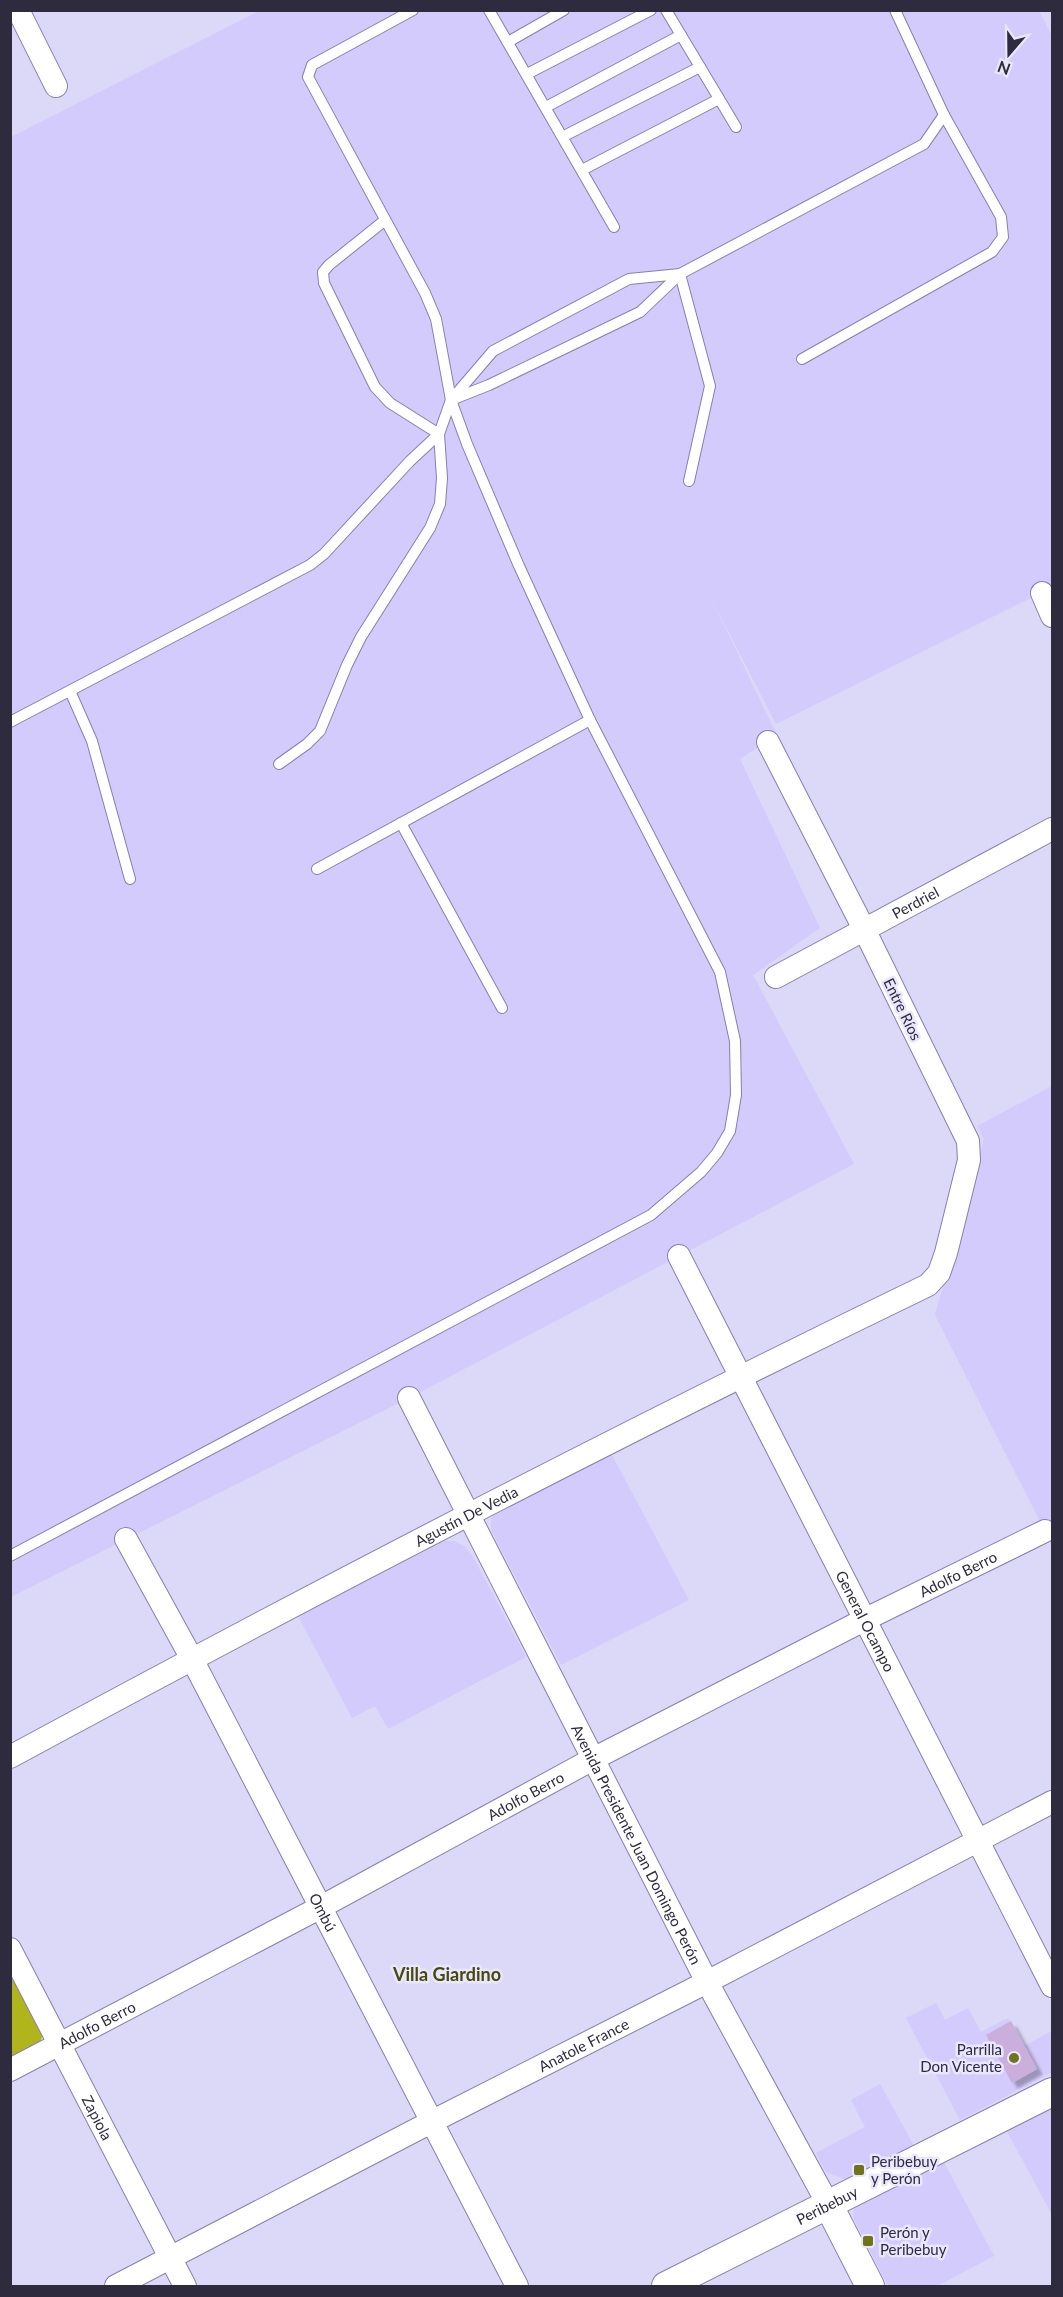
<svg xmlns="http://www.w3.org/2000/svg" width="1063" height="2297" font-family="Lato,sans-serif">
<defs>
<filter id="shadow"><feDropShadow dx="5.5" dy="5.5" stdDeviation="1.5" flood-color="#0004"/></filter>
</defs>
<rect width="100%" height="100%" fill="#dcd8f8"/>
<g fill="#d2cbfb">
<path d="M 259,11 L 1039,11 L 1052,36 L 1052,616 L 1041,593 L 776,724 L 710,596 L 777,735 L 740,759 L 820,928 L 753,975 L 854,1164 L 409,1398 L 11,1597 L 11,137 Z"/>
<path d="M 1052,1086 L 1052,1545 L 935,1315 L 984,1139 L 977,1126 Z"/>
<path d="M 611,1453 L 689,1600 L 561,1665 L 491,1530 L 491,1520 L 495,1510 Z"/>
<path d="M 441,1541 L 454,1541 L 464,1546 L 472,1555 L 526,1657 L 388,1729 L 375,1706 L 352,1718 L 298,1616 Z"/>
<path d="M 936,2003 L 945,2020 L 968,2008 L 981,2032 L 1008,2018 L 1024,2046 L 1052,2031 L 1052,2072 L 960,2120 L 906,2018 Z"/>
<path d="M 880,2084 L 914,2146 L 853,2179 L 844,2179 L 826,2172 L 816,2153 L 865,2127 L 851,2100 Z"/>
<path d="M 1052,2097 L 1052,2215 L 1001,2120 Z"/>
<path d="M 939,2153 L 994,2256 L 937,2286 L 888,2286 L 856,2223 L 853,2216 L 855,2203 Z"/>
</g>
<path fill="#b0b51c" d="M 10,1972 L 43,2035 L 38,2047 L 10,2063 Z"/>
<path fill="#caaedc" filter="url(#shadow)" d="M 1011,2021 L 1037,2069 L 1012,2083 L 986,2035 Z"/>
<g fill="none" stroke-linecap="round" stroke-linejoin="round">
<defs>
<g id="service">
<path d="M 489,10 L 614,227"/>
<path d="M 666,10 L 736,127"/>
<path d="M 508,42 L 564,10"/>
<path d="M 527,74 L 651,10"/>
<path d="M 546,107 L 681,35"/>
<path d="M 564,136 L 700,67"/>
<path d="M 582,170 L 719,99"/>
<path d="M 802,359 L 992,252 L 1003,237 L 1001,217 L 944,115"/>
<path d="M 689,481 L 710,386 L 680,274 L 924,144 L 944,115 L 895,10"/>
<path d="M 70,691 L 92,741 L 130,879"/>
<path d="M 10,722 L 310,565 L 324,554 L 410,461 L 439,434 L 451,400 L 493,351 L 629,279 L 680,274 L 640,312 L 489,385 L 451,400"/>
<path d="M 279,764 L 307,744 L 320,731 L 347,665 L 361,637 L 430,528 L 440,504 L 442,478 L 439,434 L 390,403 L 375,387 L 324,283 L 323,272 L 329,265 L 384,221"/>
<path d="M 401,823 L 502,1008"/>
<path d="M 317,869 L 590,720"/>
<path d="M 10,1556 L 651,1215 L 701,1172 L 717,1153 L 730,1131 L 736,1095 L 735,1041 L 720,972 L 590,720 L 519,566 L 467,444 L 451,400 L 436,319 L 425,293 L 308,77 L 312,65 L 413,10"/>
</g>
<g id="minor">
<path d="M 18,10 L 56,86"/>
<path d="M 1042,593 L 1052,616"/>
<path id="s1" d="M 776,977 L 1052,829"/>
<path id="s2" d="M 679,1256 L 1052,1986"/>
<path id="s3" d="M 409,1398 L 707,1982 L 828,2204"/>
<path id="s4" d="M 126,1539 L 192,1659 L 517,2286"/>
<path id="s5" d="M 10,1757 C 313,1593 618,1435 928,1285 L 939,1273 L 946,1253 L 969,1160 L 968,1141 L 864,929 L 768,742"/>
<path id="s6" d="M 10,1949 L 185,2286"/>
<path id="s7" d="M 10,2070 L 321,1907 L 593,1759 L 864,1620 L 1045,1531"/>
<path id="s8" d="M 116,2286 L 433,2121 L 707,1982 L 1052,1802"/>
</g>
<g id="tertiary">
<path d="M 828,2204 L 870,2286"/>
<path id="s9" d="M 666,2286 L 1052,2092"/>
</g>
</defs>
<use href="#service" stroke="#877fae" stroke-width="12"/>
<use href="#minor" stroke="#877fae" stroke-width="24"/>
<use href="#tertiary" stroke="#877fae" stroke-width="30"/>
<use href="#service" stroke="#fff" stroke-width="10"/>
<use href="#minor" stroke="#fff" stroke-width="22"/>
<use href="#tertiary" stroke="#fff" stroke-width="28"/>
</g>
<g fill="#6f7319" stroke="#eae7fc" stroke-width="2">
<circle cx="1014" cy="2058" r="6"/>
<rect x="853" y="2164" width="12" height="12" rx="3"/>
<rect x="862" y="2235" width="12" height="12" rx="3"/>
</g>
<g text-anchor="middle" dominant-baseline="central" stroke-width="5" stroke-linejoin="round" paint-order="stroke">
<g font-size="15" fill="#2e2b3f" stroke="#eae7fc">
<text stroke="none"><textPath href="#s1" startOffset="158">Perdriel</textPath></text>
<text transform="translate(903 1009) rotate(64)">Entre Ríos</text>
<text stroke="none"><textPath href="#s5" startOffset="516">Agustín De Vedia</textPath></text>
<text stroke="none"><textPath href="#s7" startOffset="1070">Adolfo Berro</textPath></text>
<text stroke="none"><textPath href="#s2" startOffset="410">General Ocampo</textPath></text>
<text stroke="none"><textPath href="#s7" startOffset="584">Adolfo Berro</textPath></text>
<text stroke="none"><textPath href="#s3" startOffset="501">Avenida Presidente Juan Domingo Perón</textPath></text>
<text stroke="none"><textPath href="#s4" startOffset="422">Ombú</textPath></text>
<text stroke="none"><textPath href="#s7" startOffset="98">Adolfo Berro</textPath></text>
<text stroke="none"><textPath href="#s8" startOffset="526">Anatole France</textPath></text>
<text stroke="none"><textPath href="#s6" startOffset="190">Zapiola</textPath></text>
<text stroke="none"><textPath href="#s9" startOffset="180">Peribebuy</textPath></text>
</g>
<g font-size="15" fill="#2e2b3f" stroke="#eae7fc" text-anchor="start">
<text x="1002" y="2049" text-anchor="end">Parrilla<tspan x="1002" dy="17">Don Vicente</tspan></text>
<text x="871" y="2161">Peribebuy<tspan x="871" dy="17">y Perón</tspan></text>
<text x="880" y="2232">Perón y<tspan x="880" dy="17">Peribebuy</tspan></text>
</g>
<g font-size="18" font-weight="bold" fill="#47490b" stroke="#eae7fc">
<text x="447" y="1974">Villa Giardino</text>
</g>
</g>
<rect width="1063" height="2297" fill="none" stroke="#2e2b3f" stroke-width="24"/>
<g transform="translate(1009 54) rotate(200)" stroke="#eae7fc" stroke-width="4.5" paint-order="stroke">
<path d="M0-4.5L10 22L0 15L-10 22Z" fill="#2e2b3f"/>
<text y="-9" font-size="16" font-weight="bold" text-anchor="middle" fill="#2e2b3f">N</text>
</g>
</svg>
